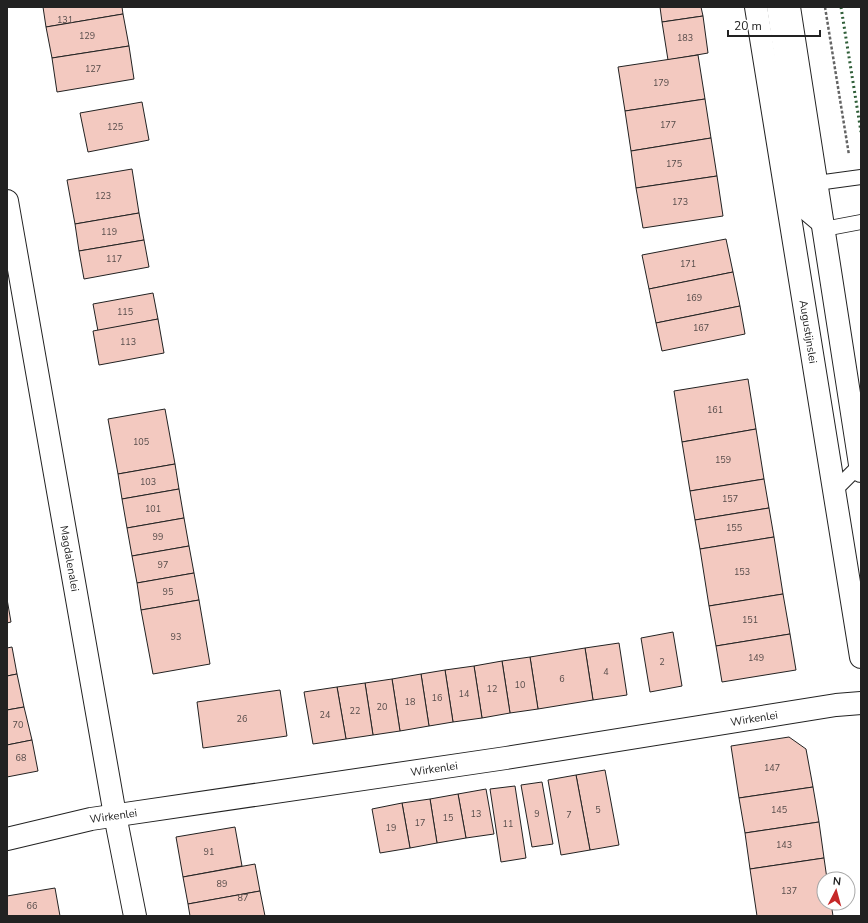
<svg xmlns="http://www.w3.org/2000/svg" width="868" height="923" font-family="'Nunito Sans',sans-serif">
<rect width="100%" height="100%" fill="#fff"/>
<g fill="#f3c9c0" stroke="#222">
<path d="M 43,7 L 122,7 L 123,14 L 46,27 Z"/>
<path d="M 660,7 L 701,7 L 703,16 L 662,22 Z"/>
<path d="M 123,14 L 129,46 L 52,58 L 46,27 Z"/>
<path d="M 703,16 L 708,53 L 668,60 L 662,22 Z"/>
<path d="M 129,46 L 134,79 L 57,92 L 52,58 Z"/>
<path d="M 698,55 L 705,99 L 625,111 L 618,67 Z"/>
<path d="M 705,99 L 711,138 L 631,151 L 625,111 Z"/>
<path d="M 142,102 L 149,140 L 88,152 L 80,113 Z"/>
<path d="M 711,138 L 717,176 L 636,188 L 631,151 Z"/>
<path d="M 132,169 L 139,213 L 75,224 L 67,180 Z"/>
<path d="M 717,176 L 723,216 L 643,228 L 636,188 Z"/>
<path d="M 139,213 L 144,240 L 79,251 L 75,224 Z"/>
<path d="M 726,239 L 733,272 L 649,289 L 642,255 Z"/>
<path d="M 144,240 L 149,267 L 84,279 L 79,251 Z"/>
<path d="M 733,272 L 740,306 L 656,323 L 649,289 Z"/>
<path d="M 153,293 L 158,319 L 98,331 L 93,304 Z"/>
<path d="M 740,306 L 745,334 L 662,351 L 656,323 Z"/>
<path d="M 158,319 L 164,353 L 99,365 L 93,331 Z"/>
<path d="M 748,379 L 756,429 L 682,442 L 674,391 Z"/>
<path d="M 165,409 L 175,464 L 118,474 L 108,419 Z"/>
<path d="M 756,429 L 764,479 L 690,491 L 682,442 Z"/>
<path d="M 175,464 L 179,489 L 122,499 L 118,474 Z"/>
<path d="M 764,479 L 769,508 L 695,520 L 690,491 Z"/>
<path d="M 179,489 L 184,518 L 127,528 L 122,499 Z"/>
<path d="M 769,508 L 774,537 L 700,549 L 695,520 Z"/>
<path d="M 184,518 L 189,546 L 132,556 L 127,528 Z"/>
<path d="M 774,537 L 783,594 L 709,606 L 700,549 Z"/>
<path d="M 189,546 L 194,573 L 137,583 L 132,556 Z"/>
<path d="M 194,573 L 199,600 L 141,610 L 137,583 Z"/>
<path d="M 783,594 L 790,634 L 716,646 L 709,606 Z"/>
<path d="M 7,599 L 11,622 L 7,623 Z"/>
<path d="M 199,600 L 210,664 L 153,674 L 141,610 Z"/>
<path d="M 673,632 L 682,686 L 650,692 L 641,638 Z"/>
<path d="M 790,634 L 796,670 L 722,682 L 716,646 Z"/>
<path d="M 619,643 L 627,695 L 593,700 L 585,648 Z"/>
<path d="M 12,647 L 17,674 L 7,676 L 7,648 Z"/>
<path d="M 585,648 L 593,700 L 538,709 L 530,657 Z"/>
<path d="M 530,657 L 538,709 L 510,713 L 502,661 Z"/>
<path d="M 502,661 L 510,713 L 482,718 L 474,666 Z"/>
<path d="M 474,666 L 482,718 L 453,722 L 445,670 Z"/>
<path d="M 445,670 L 453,722 L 429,726 L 421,674 Z"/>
<path d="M 17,674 L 24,707 L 7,710 L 7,676 Z"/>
<path d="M 421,674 L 429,726 L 400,731 L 392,679 Z"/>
<path d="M 392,679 L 400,731 L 373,735 L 365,683 Z"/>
<path d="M 365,683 L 373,735 L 346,739 L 337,687 Z"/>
<path d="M 337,687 L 346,739 L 313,744 L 304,692 Z"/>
<path d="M 280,690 L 287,736 L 203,748 L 197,702 Z"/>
<path d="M 24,707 L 32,740 L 7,745 L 7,710 Z"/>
<path d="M 789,737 L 806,749 L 813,787 L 739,798 L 731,746 Z"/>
<path d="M 32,740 L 38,771 L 7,777 L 7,745 Z"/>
<path d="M 605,770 L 619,845 L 590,850 L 576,775 Z"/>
<path d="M 576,775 L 590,850 L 561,855 L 548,780 Z"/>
<path d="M 542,782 L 553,844 L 532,847 L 521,785 Z"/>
<path d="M 515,786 L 526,858 L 501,862 L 490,789 Z"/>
<path d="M 813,787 L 819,822 L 745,833 L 739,798 Z"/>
<path d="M 486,789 L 494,834 L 466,838 L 458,794 Z"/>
<path d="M 458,794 L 466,838 L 437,843 L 430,799 Z"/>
<path d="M 430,799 L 437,843 L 410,848 L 402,803 Z"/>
<path d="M 402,803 L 410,848 L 380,853 L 372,809 Z"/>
<path d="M 819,822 L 824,858 L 750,869 L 745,833 Z"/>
<path d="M 235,827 L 242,866 L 183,877 L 176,837 Z"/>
<path d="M 824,858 L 827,879 L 824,879 L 824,903 L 831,903 L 833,916 L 757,916 L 750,869 Z"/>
<path d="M 255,864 L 260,891 L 188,904 L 183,877 Z"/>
<path d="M 55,888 L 60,916 L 7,916 L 7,896 Z"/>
<path d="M 260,891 L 265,916 L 190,916 L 188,904 Z"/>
</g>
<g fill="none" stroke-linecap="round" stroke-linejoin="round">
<defs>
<g id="service">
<path d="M 774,7 L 805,213 L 824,229 L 861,222"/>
<path d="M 810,179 L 817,183 L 861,177"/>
<path d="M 835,490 L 861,464"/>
</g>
<g id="minor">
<path id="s1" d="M 7,201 L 115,815 L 135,916"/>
<path id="s2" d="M 7,839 L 91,819 L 506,758 L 836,705 L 861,703"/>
</g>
<g id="tertiary">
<path id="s3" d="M 756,7 L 861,657"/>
<path d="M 789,7 L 861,471"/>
</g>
</defs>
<use href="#service" stroke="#222" stroke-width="16"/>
<use href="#minor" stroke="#222" stroke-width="24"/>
<use href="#tertiary" stroke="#222" stroke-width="24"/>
<path stroke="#646464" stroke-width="2.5" stroke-dasharray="3 2" stroke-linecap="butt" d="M 825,7 L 849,155"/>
<use href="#service" stroke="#fff" stroke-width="14"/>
<use href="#minor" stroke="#fff" stroke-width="22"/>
<use href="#tertiary" stroke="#fff" stroke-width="22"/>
<path stroke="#2f5e38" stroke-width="3" stroke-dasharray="2 3" stroke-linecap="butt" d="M 841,7 L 861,132"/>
</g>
<g text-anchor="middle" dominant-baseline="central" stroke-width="3" stroke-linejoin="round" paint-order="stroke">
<g font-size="9" fill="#564c4a">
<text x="65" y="20">131</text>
<text x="87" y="36">129</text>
<text x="685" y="38">183</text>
<text x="93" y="69">127</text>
<text x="661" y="83">179</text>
<text x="668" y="125">177</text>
<text x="115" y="127">125</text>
<text x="674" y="164">175</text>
<text x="103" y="196">123</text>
<text x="680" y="202">173</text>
<text x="109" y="232">119</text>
<text x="114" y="259">117</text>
<text x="688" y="264">171</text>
<text x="694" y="298">169</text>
<text x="125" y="312">115</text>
<text x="701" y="328">167</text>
<text x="128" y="342">113</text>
<text x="715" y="410">161</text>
<text x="141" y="442">105</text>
<text x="723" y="460">159</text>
<text x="148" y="482">103</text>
<text x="730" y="499">157</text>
<text x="153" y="509">101</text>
<text x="734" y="528">155</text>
<text x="158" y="537">99</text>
<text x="163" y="565">97</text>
<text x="742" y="572">153</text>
<text x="168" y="592">95</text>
<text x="750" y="620">151</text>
<text x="176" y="637">93</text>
<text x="756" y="658">149</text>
<text x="662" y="662">2</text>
<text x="606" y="672">4</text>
<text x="562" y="679">6</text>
<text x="520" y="685">10</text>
<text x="492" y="689">12</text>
<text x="464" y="694">14</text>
<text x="437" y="698">16</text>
<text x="410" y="702">18</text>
<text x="382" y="707">20</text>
<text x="355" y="711">22</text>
<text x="325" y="715">24</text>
<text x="242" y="719">26</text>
<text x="18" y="725">70</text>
<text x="21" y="758">68</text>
<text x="772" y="768">147</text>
<text x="598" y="810">5</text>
<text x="779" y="810">145</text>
<text x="476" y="814">13</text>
<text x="537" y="814">9</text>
<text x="569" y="815">7</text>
<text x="448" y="818">15</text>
<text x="420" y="823">17</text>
<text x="508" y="824">11</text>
<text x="391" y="828">19</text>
<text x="784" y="845">143</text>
<text x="209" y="852">91</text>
<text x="222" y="884">89</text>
<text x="789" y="891">137</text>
<text x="243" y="898">87</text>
<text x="32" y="906">66</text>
</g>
<g font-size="11" fill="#222" stroke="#fff">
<text stroke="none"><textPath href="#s3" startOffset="329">Augustijnslei</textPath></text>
<text stroke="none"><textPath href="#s1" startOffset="363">Magdalenalei</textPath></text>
<text stroke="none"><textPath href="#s2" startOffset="757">Wirkenlei</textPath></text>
<text stroke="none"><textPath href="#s2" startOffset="433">Wirkenlei</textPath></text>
<text stroke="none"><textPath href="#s2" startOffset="109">Wirkenlei</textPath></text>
</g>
</g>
<rect width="868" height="923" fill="none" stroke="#222222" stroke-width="16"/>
<g transform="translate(836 891) rotate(6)"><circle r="19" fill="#ffffff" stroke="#a7a7a7"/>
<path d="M0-3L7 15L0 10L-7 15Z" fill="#c62828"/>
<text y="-6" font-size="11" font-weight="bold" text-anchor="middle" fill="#222222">N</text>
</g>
<path d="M728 30v6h92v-6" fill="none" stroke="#222222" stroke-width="2"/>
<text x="734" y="30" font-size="12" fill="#222222" stroke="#ffffff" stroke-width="3" paint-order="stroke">20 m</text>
</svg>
